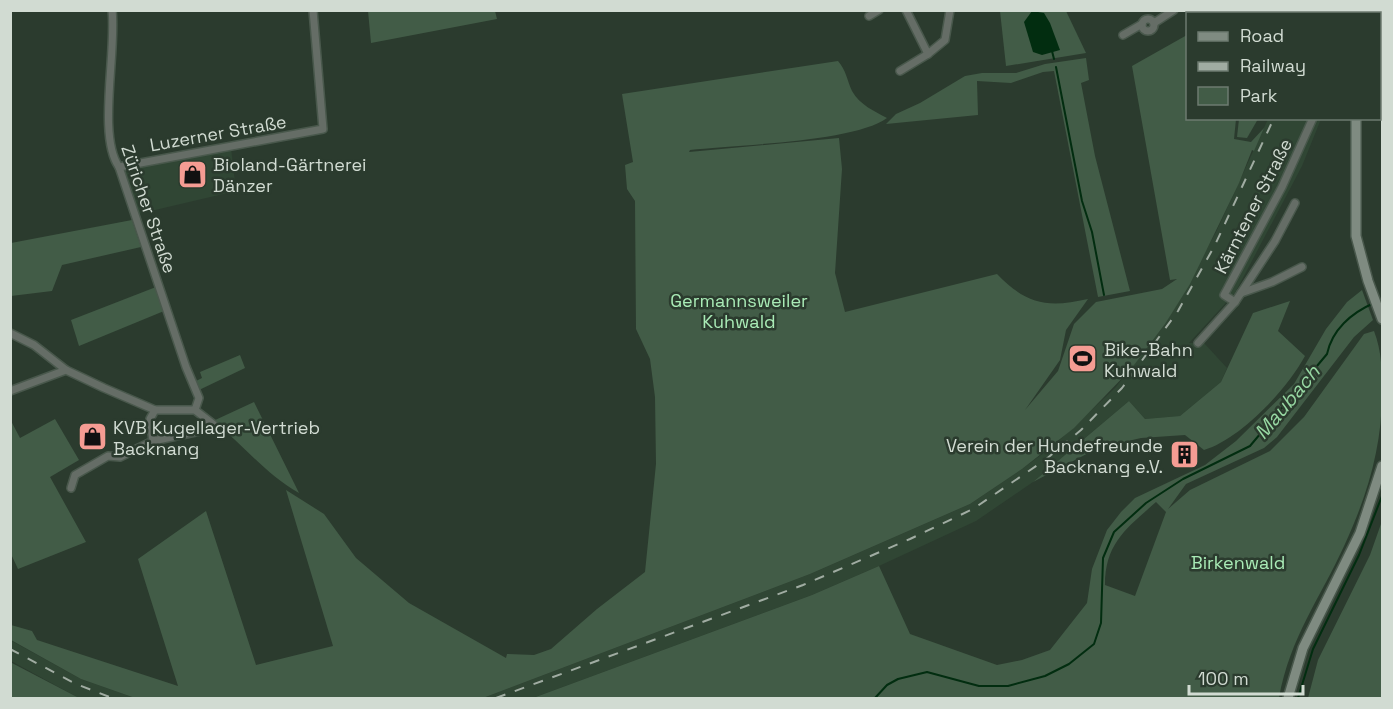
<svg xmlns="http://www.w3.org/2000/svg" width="1393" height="709" font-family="'Space Grotesk',sans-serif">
<rect width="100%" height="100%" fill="#2b3b2e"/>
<g fill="#304634">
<path d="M 1268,119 L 1321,119 L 1302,166 L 1235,293 L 1189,343 L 1204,343 L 1227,368 L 1221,382 L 1180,416 L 1145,419 L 1129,401 L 1033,482 L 976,521 L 879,566 L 812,595 L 533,698 L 483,698 L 810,574 L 970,504 L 1022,469 L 1053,446 L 1115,388 L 1165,324 L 1216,232 Z"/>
<path d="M 231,148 L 236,191 L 138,214 L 125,170 L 141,164 Z"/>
<path d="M 10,640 L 81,679 L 135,698 L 77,697 L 11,661 Z"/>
</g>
<g fill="#425c47" fill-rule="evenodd">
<path d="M 368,11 L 495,11 L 497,19 L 371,43 Z"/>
<path d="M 1000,11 L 1066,11 L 1086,53 L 1006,66 Z"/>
<path d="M 1229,11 L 1229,10 L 1315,11 L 1313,14 L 1230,14 Z"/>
<path d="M 1187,35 L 1188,118 L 1236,119 L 1234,139 L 1251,142 L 1264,128 L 1254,151 L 1252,150 L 1239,183 L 1190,284 L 1165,324 L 1131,369 L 1074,428 L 1022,469 L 970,504 L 810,574 L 483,698 L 135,698 L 81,679 L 11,640 L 11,625 L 32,631 L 37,640 L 178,686 L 138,559 L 206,511 L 256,665 L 333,646 L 286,490 L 324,514 L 356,558 L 409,603 L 506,658 L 507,654 L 534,655 L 551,649 L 597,609 L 645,572 L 656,464 L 655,397 L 650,359 L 636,329 L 635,201 L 627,189 L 625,165 L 633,162 L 622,94 L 838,61 C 846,70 847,80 852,91 C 860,105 874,111 887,118 C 855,142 734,145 690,150 L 689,152 L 839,138 L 842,169 L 835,273 L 845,312 L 997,274 C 1027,305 1048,308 1088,299 L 1066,330 L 1060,360 L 1025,410 L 1058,371 L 1074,324 L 1096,302 L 1162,289 L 1177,279 L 1170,280 L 1132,66 Z"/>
<path d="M 1086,58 L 1089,80 L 1081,83 L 1095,156 L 1130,291 L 1098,297 L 1054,71 L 1043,72 L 1011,83 L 977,81 L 978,115 L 886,124 L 896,114 L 920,103 L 965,76 L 982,73 L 1016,73 L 1045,64 Z"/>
<path d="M 1239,119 L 1258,119 L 1247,138 L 1237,137 Z"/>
<path d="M 132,220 L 141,247 L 62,265 L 52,291 L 11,296 L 11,243 Z"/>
<path d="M 156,287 L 164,311 L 79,346 L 71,320 Z"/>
<path d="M 1362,290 L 1373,320 L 1354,337 L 1277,437 L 1264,448 L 1186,484 L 1168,509 L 1190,490 L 1270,451 L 1304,417 L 1364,334 L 1374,331 C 1382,352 1382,372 1382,394 C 1382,447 1367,496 1345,544 C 1320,599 1290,637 1279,698 L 533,698 L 812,595 L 879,566 L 910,634 L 997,665 L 1022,660 L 1050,650 L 1087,603 L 1092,569 L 1107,530 L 1121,512 L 1135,498 L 1205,465 L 1236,441 L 1294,384 L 1326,329 L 1347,302 ZM 1156,502 L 1166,512 L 1135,596 L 1105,585 C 1105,543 1127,528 1156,502 Z"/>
<path d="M 1290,301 L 1278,331 L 1305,356 C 1287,389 1241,439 1204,450 L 1185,435 L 1141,438 L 1098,448 L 1033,482 L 1129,401 L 1145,419 L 1180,416 L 1221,382 L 1253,313 Z"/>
<path d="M 240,355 L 245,368 L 199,390 L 196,381 L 202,378 L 200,372 Z"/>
<path d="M 254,402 L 299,493 C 265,474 243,444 213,421 Z"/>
<path d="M 10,419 L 20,438 L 55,419 L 79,460 L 50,477 L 86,542 L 18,569 L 11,554 Z"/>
<path d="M 1382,521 L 1382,698 L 1308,698 L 1318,660 L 1370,555 Z"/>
<path d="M 10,662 L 79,698 L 11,698 Z"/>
</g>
<path fill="#022d10" d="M 1032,11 L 1044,13 L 1050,23 L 1060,50 L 1042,55 L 1033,52 L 1024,22 Z"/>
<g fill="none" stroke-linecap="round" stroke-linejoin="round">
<g stroke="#022d10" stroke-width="2">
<path d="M 1052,51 L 1054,59"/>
<path d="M 1056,67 L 1082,201 L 1092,232 L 1104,295"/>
<path d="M 875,698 L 887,685 L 898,679 L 927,672 L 979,686 L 1008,686 L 1045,676 L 1069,664 L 1094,644 L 1101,623 L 1103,558 L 1114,532 L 1146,503 L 1183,479 L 1250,446 L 1327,354 C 1332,330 1351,313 1374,303"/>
<path d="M 1298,698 L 1313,649 L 1359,555 L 1382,496"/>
</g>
<defs>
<g id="street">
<path d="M 112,10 C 117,51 97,136 119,167 L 186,367 L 199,398 L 195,410"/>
<path d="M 906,10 L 928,54 L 945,40 L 950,10"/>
<path d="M 869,16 L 879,10"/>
<circle cx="1148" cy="25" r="6"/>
<path d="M 1154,23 L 1174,10"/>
<path d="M 1123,35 L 1142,24"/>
<path d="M 900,71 L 928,54"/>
<path d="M 119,167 L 323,129 L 313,10"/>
<path d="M 1241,293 L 1272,282 L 1302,267"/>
<path d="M 1235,302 L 1275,241 L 1295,203"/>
<path d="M 10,333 L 34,345 L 66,370 L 104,388 L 155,410 L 195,410 L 213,424 L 200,431 L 153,441"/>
<path d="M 1198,343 L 1235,302 L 1224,295 L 1282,187 L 1313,118"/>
<path d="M 10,391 L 66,370"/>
<path d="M 71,488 L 75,475 L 108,456 L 120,457 L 153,441 L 150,419 L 155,410"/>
</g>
<g id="secondary">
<path d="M 1367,14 L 1367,10"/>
<path d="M 1356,118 L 1356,236 L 1368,281 L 1382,319"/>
<path d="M 1288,698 L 1303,648 L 1360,533 L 1382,466"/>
</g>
</defs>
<use href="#street" stroke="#49584c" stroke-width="10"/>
<use href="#secondary" stroke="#49584c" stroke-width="12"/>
<use href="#street" stroke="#656d66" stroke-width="7"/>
<use href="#secondary" stroke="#7f8b81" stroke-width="9"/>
<g stroke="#a0aca2" stroke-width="2" stroke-dasharray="10 10" stroke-linecap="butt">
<path d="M 1333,14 L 1335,10"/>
<path d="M 10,649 L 76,684 L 112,698"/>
<path d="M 496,698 L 803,585 L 910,539 L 973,509 L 1045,460 L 1081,430 L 1122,388 L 1178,311 L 1215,245 L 1274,118"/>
</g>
</g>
<defs>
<symbol id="shop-square" viewBox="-11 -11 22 22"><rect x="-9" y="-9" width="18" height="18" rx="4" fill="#f59c93" stroke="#2b3b2e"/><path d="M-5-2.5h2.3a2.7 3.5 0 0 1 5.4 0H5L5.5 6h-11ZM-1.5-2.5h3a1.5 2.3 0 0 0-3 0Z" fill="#111"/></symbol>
<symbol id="stadium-square" viewBox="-11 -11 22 22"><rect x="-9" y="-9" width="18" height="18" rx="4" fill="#f59c93" stroke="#2b3b2e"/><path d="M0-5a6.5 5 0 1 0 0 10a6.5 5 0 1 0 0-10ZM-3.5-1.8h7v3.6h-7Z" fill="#111"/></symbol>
<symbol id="building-square" viewBox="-11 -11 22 22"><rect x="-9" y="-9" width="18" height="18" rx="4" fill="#f59c93" stroke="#2b3b2e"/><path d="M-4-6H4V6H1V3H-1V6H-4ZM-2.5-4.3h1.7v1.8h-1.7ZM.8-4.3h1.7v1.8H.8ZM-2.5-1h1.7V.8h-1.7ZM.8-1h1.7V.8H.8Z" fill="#111"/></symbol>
</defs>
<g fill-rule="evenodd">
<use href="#shop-square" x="176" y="158" width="33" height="33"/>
<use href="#stadium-square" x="1066" y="342" width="33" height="33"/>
<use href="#shop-square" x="76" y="420" width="33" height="33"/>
<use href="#building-square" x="1168" y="438" width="33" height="33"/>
</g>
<g text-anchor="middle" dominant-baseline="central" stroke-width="5" stroke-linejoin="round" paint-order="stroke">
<g font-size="18" fill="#d1dbd2" stroke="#2b3b2e">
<text transform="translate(218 133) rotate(-10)">Luzerner Straße</text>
<text transform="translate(1253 206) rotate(-63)">Kärntener Straße</text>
<text transform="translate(149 209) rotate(71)">Züricher Straße</text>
</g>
<g font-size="18" fill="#d1dbd2" stroke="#2b3b2e" text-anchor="start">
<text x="213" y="164">Bioland-Gärtnerei<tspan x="213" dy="21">Dänzer</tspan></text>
<text x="1104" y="349">Bike-Bahn<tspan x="1104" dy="21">Kuhwald</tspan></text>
<text x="113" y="427">KVB Kugellager-Vertrieb<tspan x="113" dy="21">Backnang</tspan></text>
<text x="1163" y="445" text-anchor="end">Verein der Hundefreunde<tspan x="1163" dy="21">Backnang e.V.</tspan></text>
</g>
<g font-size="18" fill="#a9ebb6" stroke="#2b3b2e">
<text x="739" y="300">Germannsweiler<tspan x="739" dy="21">Kuhwald</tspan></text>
<text x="1238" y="562">Birkenwald</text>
</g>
<g font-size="20" font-style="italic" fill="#97d8a3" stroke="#2b3b2e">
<text transform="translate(1287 402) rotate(-50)">Maubach</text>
</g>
</g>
<rect width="1393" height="709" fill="none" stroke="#d1dbd2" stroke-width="24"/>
<rect x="1186" y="12" width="195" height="108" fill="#2b3b2e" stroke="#6d7b70" stroke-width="1.5"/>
<rect x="1198" y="32" width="30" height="9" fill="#7f8b81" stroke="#6d7b70" stroke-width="1.5"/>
<text x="1240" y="42" font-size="18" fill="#d1dbd2">Road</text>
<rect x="1198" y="62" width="30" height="9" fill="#a0aca2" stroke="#6d7b70" stroke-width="1.5"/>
<text x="1240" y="72" font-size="18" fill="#d1dbd2">Railway</text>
<rect x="1198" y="87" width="30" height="18" fill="#425c47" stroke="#6d7b70" stroke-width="1.5"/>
<text x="1240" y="102" font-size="18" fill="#d1dbd2">Park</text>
<path d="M1189 685v9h114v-9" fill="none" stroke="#d1dbd2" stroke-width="3"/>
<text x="1198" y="685" font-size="18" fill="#d1dbd2" stroke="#2b3b2e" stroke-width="4.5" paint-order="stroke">100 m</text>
</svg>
